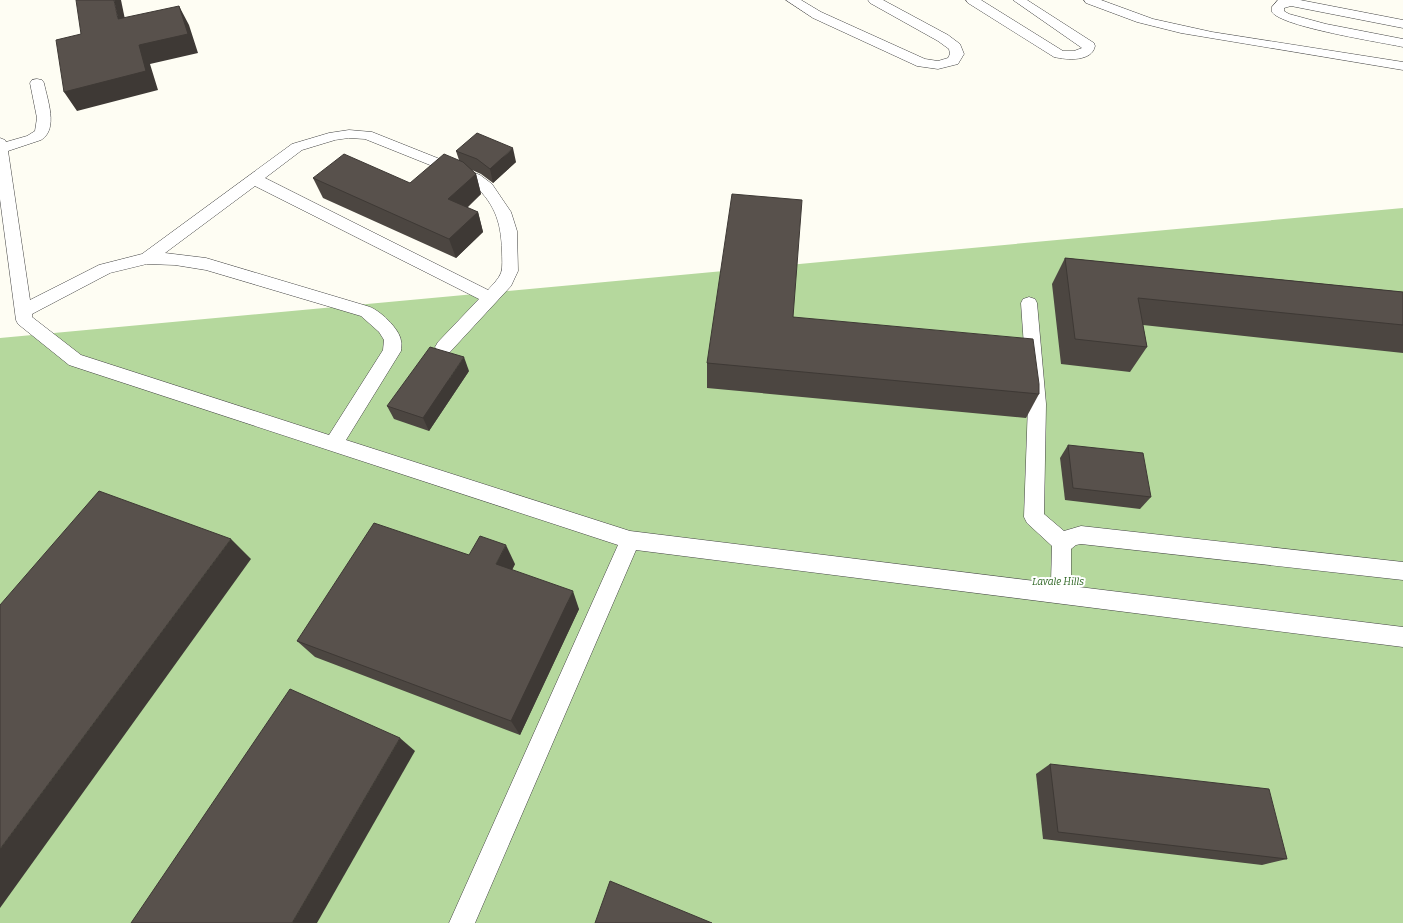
<svg xmlns="http://www.w3.org/2000/svg" width="1403" height="923" font-family="Bitter,serif">
<rect width="100%" height="100%" fill="#fefdf3"/>
<path fill="#b5d89d" d="M 1403,208 L 1403,923 L 0,923 L 0,338 Z"/>
<g fill="none" stroke-linecap="round" stroke-linejoin="round">
<defs>
<g id="lane">
<path d="M 786,0 L 801,0 L 821,12 L 925,59 L 938,61 L 948,58 L 950,54 L 949,49 L 938,41 L 870,3 L 868,0 L 883,0 L 948,35 L 960,44 L 964,54 L 958,64 L 938,69 L 917,66 L 813,18 Z"/>
<path d="M 966,0 L 981,0 L 1063,51 L 1074,51 L 1082,48 L 1013,0 L 1027,0 L 1094,43 L 1095,46 C 1092,62 1067,60 1054,57 L 968,3 Z"/>
<path d="M 1084,0 L 1101,0 L 1153,19 L 1212,32 L 1403,62 L 1403,70 L 1181,33 L 1137,22 L 1086,3 Z"/>
<path d="M 1278,0 L 1300,0 L 1403,20 L 1403,28 L 1291,6 L 1284,8 L 1284,11 L 1289,14 L 1326,24 L 1403,39 L 1403,47 C 1380,42 1282,27 1272,12 L 1272,7 Z"/>
<path d="M 37,79 L 42,80 L 44,83 C 47,99 59,129 41,140 L 8,151 L 30,300 L 99,265 L 142,254 L 292,144 L 329,133 L 349,130 L 372,132 L 480,175 L 492,184 L 511,212 L 517,231 L 518,271 L 511,286 L 450,352 L 444,354 L 438,352 L 435,347 L 438,342 L 479,299 L 255,186 L 165,253 L 206,258 L 367,306 C 379,309 400,329 401,341 C 402,344 401,348 401,351 L 346,440 L 630,531 L 1051,583 L 1052,546 L 1027,523 L 1024,517 L 1028,404 L 1021,303 L 1023,299 L 1029,297 L 1035,299 L 1037,303 L 1046,404 L 1044,514 L 1064,531 L 1081,526 L 1403,562 L 1403,580 L 1081,544 L 1076,545 L 1071,549 L 1071,586 L 1403,627 L 1403,647 L 636,550 L 475,923 L 449,923 L 618,545 L 69,365 L 18,324 L 16,320 L 0,199 L 0,138 L 5,140 L 6,142 L 27,136 L 35,131 L 37,118 L 30,83 L 32,80 ZM 349,138 L 365,139 L 470,181 C 494,202 501,220 502,251 C 502,258 503,267 501,273 C 498,280 493,284 488,290 L 265,178 L 302,150 L 335,140 ZM 147,264 L 175,265 L 206,270 L 361,316 L 379,332 L 384,340 L 383,350 L 329,435 L 81,355 L 32,317 L 32,314 L 110,273 Z"/>
</g>
</defs>
<use href="#lane" stroke="#434343" stroke-width="1"/>
<use href="#lane" fill="#fff" fill-rule="evenodd"/>
</g>
<g fill="#4c4641">
<path d="M 456,151 L 516,162 L 493,183 L 481,174 L 472,170 L 476,174 L 481,194 L 467,208 L 478,212 L 483,232 L 456,258 L 323,198 L 313,178 L 410,183 L 459,160 Z"/>
<path d="M 1065,258 L 1403,292 L 1403,353 L 1143,325 L 1147,347 L 1130,372 L 1061,364 L 1052,284 Z"/>
<path d="M 793,317 L 1039,394 L 1026,418 L 707,388 L 707,363 Z"/>
<path d="M 469,371 L 429,431 L 394,419 L 387,406 Z"/>
<path d="M 1068,445 L 1151,497 L 1140,509 L 1065,500 L 1060,458 Z"/>
<path d="M 515,564 L 512,570 L 579,609 L 520,735 L 315,657 L 297,641 Z"/>
<path d="M 1050,764 L 1287,859 L 1262,865 L 1043,839 L 1036,774 Z"/>
</g>
<g fill="#3e3935">
<path d="M 114,0 L 121,0 L 129,39 L 118,19 Z"/>
<path d="M 179,6 L 189,25 L 198,53 L 150,64 L 158,90 L 77,111 L 64,92 L 139,45 Z"/>
<path d="M 513,148 L 516,162 L 493,183 L 490,169 Z"/>
<path d="M 476,174 L 481,194 L 454,219 L 448,199 Z"/>
<path d="M 478,212 L 483,232 L 456,258 L 449,239 Z"/>
<path d="M 464,357 L 469,371 L 429,431 L 423,418 Z"/>
<path d="M 231,539 L 251,559 L 0,908 L 0,849 Z"/>
<path d="M 506,545 L 515,564 L 505,583 L 496,564 Z"/>
<path d="M 573,591 L 579,609 L 520,735 L 511,721 Z"/>
<path d="M 400,738 L 415,751 L 317,923 L 292,923 Z"/>
</g>
<g fill="#58514c" stroke="#3e3935">
<path d="M 76,0 L 114,0 L 118,19 L 179,6 L 188,34 L 139,45 L 146,71 L 64,92 L 56,40 L 81,34 Z"/>
<path d="M 477,133 L 513,148 L 490,169 L 477,159 L 456,151 Z"/>
<path d="M 344,154 L 410,183 L 444,154 L 463,162 L 476,174 L 448,199 L 478,212 L 449,239 L 313,178 Z"/>
<path d="M 732,194 L 802,200 L 793,317 L 1033,339 L 1039,384 L 1039,394 L 707,363 Z"/>
<path d="M 1065,258 L 1403,292 L 1403,325 L 1138,298 L 1147,347 L 1075,339 Z"/>
<path d="M 430,347 L 464,357 L 423,418 L 387,406 Z"/>
<path d="M 1068,445 L 1143,453 L 1151,497 L 1073,488 Z"/>
<path d="M 99,491 L 231,539 L 0,849 L 0,605 Z"/>
<path d="M 374,523 L 469,555 L 480,536 L 506,545 L 496,564 L 573,591 L 511,721 L 297,641 Z"/>
<path d="M 290,689 L 400,738 L 292,923 L 131,923 Z"/>
<path d="M 1050,764 L 1269,789 L 1287,859 L 1058,832 Z"/>
<path d="M 610,881 L 712,923 L 595,923 Z"/>
</g>
<g text-anchor="middle" dominant-baseline="central" stroke-width="4" stroke-linejoin="round" paint-order="stroke">
<g font-size="10" font-style="italic" fill="#2d6522" stroke="#fff">
<text x="1058" y="582">Lavale Hills</text>
</g>
</g>
</svg>
